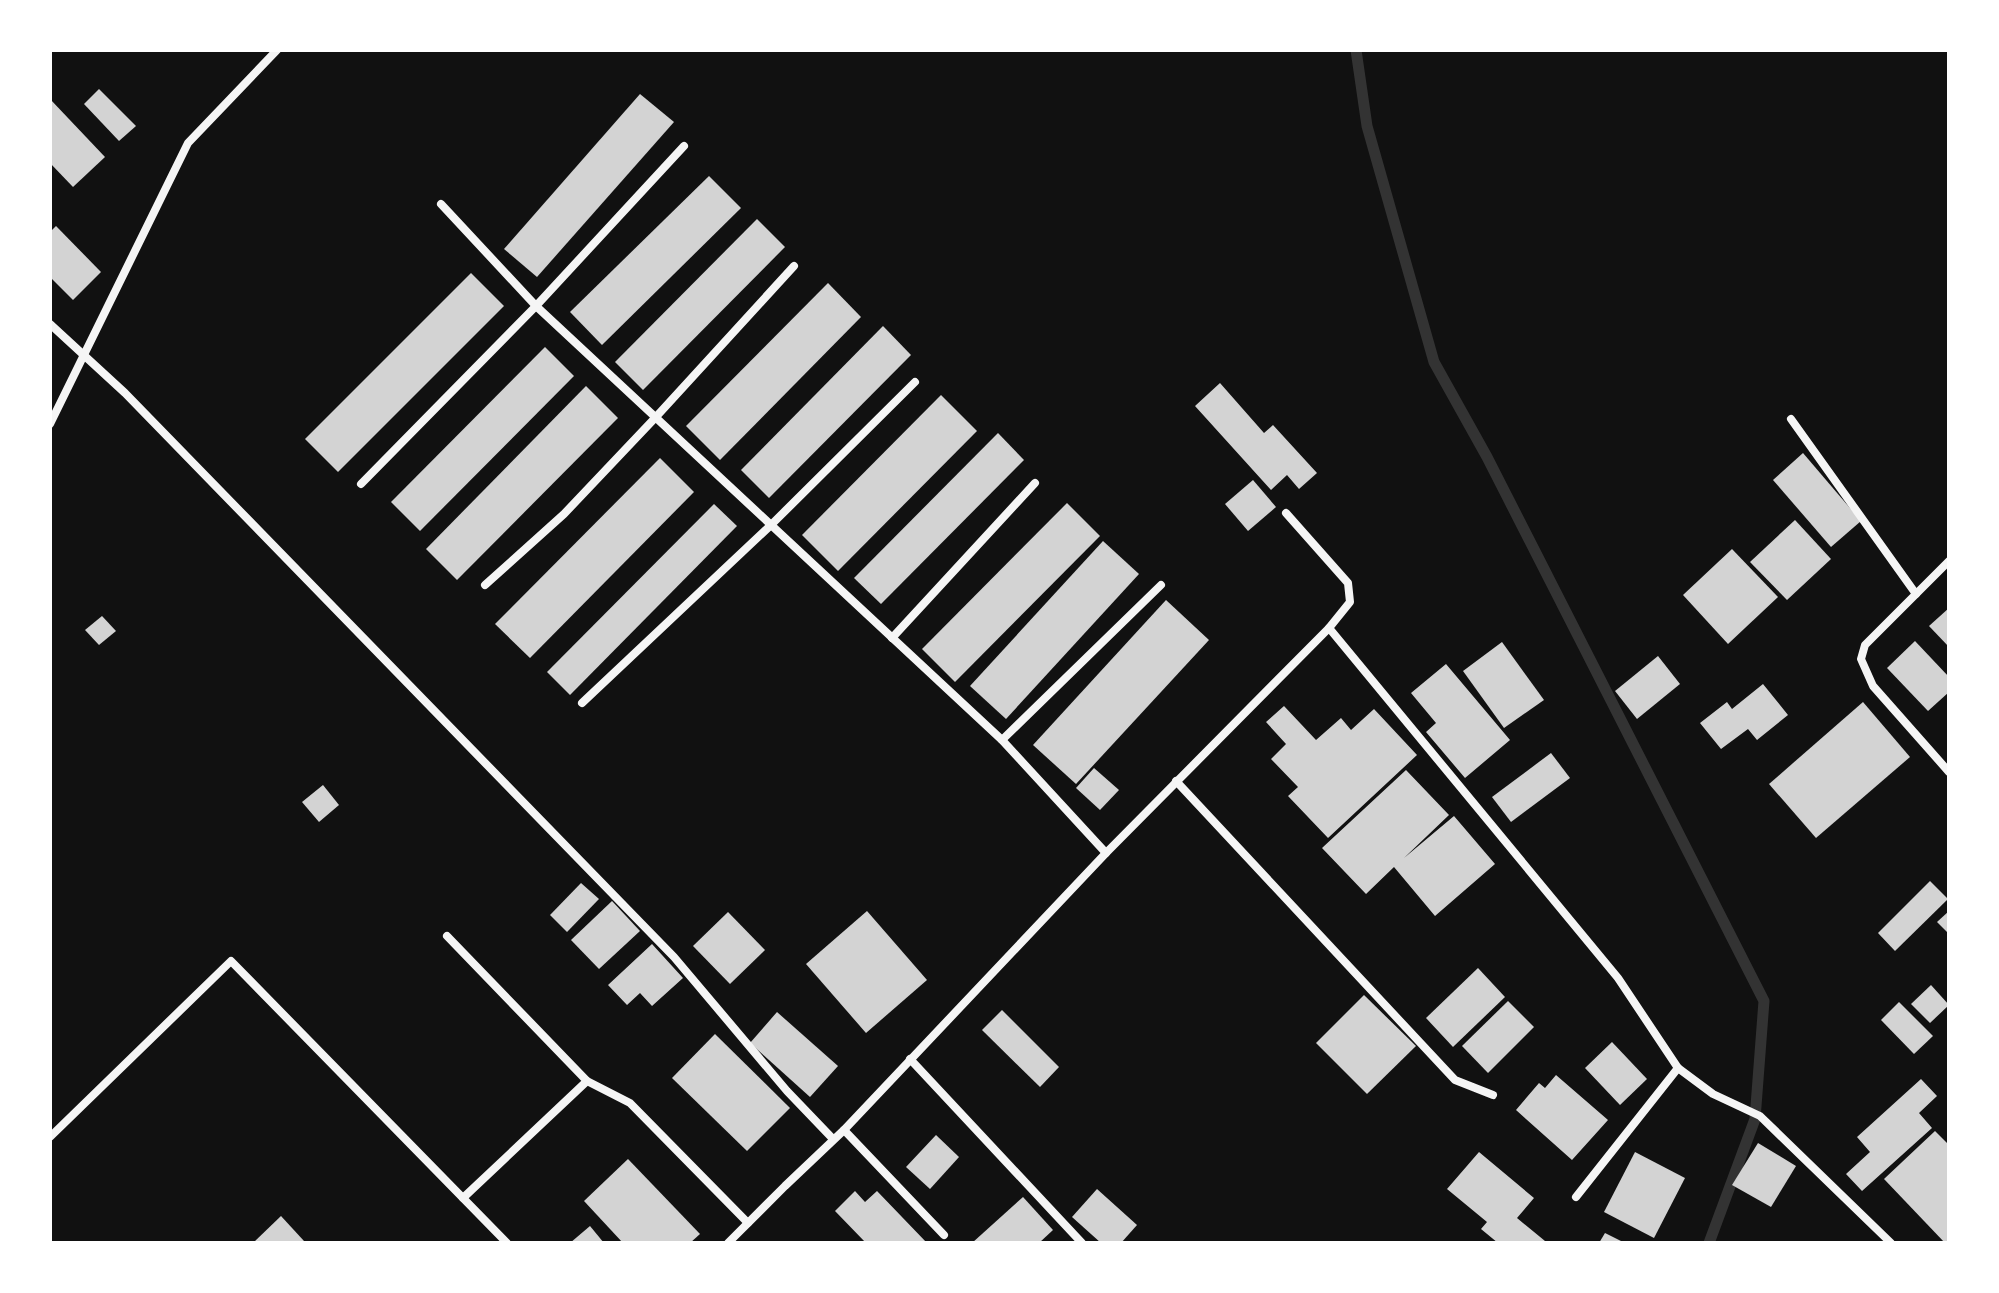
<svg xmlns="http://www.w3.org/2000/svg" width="1999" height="1293" font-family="'Noto Sans',sans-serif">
<rect width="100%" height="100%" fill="#111"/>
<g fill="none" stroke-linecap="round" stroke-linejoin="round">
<path stroke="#333" stroke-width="11" d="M 1356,50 L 1367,126 L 1434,362 L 1487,457 L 1764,1001 L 1755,1119 L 1709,1243"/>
</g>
<g fill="#d3d3d3">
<path d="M 99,89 L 136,126 L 119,141 L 84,104 Z"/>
<path d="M 640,94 L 674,122 L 537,277 L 504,249 Z"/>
<path d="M 50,99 L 105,157 L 73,187 L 50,163 Z"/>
<path d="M 709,176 L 741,208 L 602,345 L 570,312 Z"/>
<path d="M 757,219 L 785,247 L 643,390 L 615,362 Z"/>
<path d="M 56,226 L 101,272 L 73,300 L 50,277 L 50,232 Z"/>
<path d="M 471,273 L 504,306 L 338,472 L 305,439 Z"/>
<path d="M 828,283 L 861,317 L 720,460 L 686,426 Z"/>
<path d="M 883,326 L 911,355 L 769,498 L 741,470 Z"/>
<path d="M 545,347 L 574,376 L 420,531 L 391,502 Z"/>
<path d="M 1220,383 L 1264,433 L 1273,425 L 1317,473 L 1299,489 L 1287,475 L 1271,490 L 1195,406 Z"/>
<path d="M 586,386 L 618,418 L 457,580 L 426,549 Z"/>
<path d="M 941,395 L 977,431 L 838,571 L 802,535 Z"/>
<path d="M 998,433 L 1024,460 L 881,604 L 854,578 Z"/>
<path d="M 1803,453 L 1861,521 L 1831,547 L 1773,480 Z"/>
<path d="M 660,458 L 694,492 L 530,658 L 495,624 Z"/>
<path d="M 1253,480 L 1276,507 L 1248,531 L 1225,504 Z"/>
<path d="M 1067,503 L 1100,536 L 955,682 L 922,649 Z"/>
<path d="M 714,504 L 737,526 L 570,695 L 547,672 Z"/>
<path d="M 1795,520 L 1831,559 L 1787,600 L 1750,562 Z"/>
<path d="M 1103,541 L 1139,574 L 1006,719 L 970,686 Z"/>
<path d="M 1732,549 L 1778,597 L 1728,644 L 1683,595 Z"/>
<path d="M 1166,600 L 1209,640 L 1076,784 L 1033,745 Z"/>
<path d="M 1949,608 L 1949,647 L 1929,626 Z"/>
<path d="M 102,616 L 116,631 L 99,645 L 85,630 Z"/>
<path d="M 1915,641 L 1949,677 L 1949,692 L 1928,711 L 1887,668 Z"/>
<path d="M 1502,642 L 1544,700 L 1504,728 L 1463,671 Z"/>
<path d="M 1658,656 L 1680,684 L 1637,719 L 1615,691 Z"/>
<path d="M 1446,664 L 1510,740 L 1465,778 L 1426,732 L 1436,723 L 1411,693 Z"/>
<path d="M 1763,684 L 1788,715 L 1757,740 L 1748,729 L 1721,749 L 1700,723 L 1727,702 L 1732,709 Z"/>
<path d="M 1863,702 L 1910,757 L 1816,838 L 1769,784 Z"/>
<path d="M 1284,706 L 1316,740 L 1341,718 L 1351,730 L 1374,709 L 1417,755 L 1328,838 L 1288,796 L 1298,787 L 1271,759 L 1286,744 L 1266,722 Z"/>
<path d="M 1551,753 L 1570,778 L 1511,822 L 1492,797 Z"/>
<path d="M 1094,768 L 1119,790 L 1100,810 L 1076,788 Z"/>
<path d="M 1406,770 L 1449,815 L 1404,858 L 1454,816 L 1495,864 L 1435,916 L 1394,867 L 1366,894 L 1322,848 Z"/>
<path d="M 323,785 L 339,805 L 319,822 L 302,802 Z"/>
<path d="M 1930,881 L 1948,899 L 1895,951 L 1878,933 Z"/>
<path d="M 581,883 L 599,899 L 567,932 L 550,915 Z"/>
<path d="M 612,901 L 640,931 L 599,969 L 571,940 Z"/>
<path d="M 867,911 L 927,980 L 866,1033 L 806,964 Z"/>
<path d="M 1949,911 L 1949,934 L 1937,922 Z"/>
<path d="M 728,912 L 765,950 L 730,984 L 693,946 Z"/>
<path d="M 652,944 L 683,978 L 652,1006 L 640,993 L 627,1005 L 608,985 Z"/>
<path d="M 1478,968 L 1505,997 L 1453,1047 L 1426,1018 Z"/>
<path d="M 1931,985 L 1949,1005 L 1930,1023 L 1911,1004 Z"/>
<path d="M 1364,995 L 1416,1046 L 1367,1094 L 1316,1043 Z"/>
<path d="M 1508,1001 L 1534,1027 L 1488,1073 L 1462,1046 Z"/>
<path d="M 1899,1002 L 1933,1036 L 1914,1054 L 1881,1020 Z"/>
<path d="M 1002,1010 L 1059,1067 L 1040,1087 L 982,1030 Z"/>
<path d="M 777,1012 L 838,1066 L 810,1097 L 750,1043 Z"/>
<path d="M 715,1034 L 790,1108 L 747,1151 L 672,1078 Z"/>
<path d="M 1612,1042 L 1647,1079 L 1620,1105 L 1585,1068 Z"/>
<path d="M 1556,1075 L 1608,1120 L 1572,1160 L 1516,1110 L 1539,1083 L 1545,1088 Z"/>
<path d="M 1921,1079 L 1937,1096 L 1919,1113 L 1932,1128 L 1862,1191 L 1846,1174 L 1870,1152 L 1857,1137 Z"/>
<path d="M 1935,1131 L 1949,1145 L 1949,1243 L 1945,1243 L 1884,1179 Z"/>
<path d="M 936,1135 L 959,1157 L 930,1189 L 906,1167 Z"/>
<path d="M 1758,1143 L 1796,1166 L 1771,1207 L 1732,1185 Z"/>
<path d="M 1479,1152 L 1534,1198 L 1517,1218 L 1545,1241 L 1543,1243 L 1498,1243 L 1481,1229 L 1487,1222 L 1447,1189 Z"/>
<path d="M 1635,1152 L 1685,1178 L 1654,1238 L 1604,1212 Z"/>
<path d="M 628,1159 L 700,1234 L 690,1243 L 623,1243 L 584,1201 Z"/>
<path d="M 1097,1189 L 1137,1225 L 1121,1243 L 1101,1243 L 1072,1217 Z"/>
<path d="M 855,1191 L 865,1202 L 877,1191 L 927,1243 L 866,1243 L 835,1211 Z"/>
<path d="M 1023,1197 L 1053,1230 L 1039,1243 L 972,1243 Z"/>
<path d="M 281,1216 L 304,1241 L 302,1243 L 253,1243 Z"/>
<path d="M 590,1226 L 604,1243 L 570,1243 Z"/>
<path d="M 1605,1233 L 1625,1243 L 1599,1243 Z"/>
</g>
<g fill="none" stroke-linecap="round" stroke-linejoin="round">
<g stroke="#f5f5f5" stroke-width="8">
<path d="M 441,204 L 536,306 L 1002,740 L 1106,853"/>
<path d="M 50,324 L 125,393 L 674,957 L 787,1091 L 833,1139"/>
<path d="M 1791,419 L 1916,594"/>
<path d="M 50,424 L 188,143 L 277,50"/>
<path d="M 361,484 L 536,306 L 684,146"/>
<path d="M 1286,513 L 1348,583 L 1350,602 L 1329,628 L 1618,978 L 1678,1068 L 1713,1094 L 1760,1116 L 1891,1243"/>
<path d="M 1949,561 L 1865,645 L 1861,659 L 1873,686 L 1949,772"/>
<path d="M 485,585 L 564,514 L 655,418 L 794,266"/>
<path d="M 892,638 L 1035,483"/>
<path d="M 582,703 L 771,525 L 915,382"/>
<path d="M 1002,740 L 1161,585"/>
<path d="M 1176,781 L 1455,1080 L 1493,1095"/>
<path d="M 447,936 L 587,1081 L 630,1103 L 748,1223"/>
<path d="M 910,1059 L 1082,1243"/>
<path d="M 844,1130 L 944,1235"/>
<path d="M 50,1137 L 231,961 L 507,1243"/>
<path d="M 1576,1197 L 1678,1068"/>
<path d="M 463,1198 L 587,1081"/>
<path d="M 728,1243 L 785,1186 L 844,1130 L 1106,853 L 1329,628"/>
</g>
</g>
<rect width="1999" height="1293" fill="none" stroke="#ffffff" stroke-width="104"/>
</svg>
